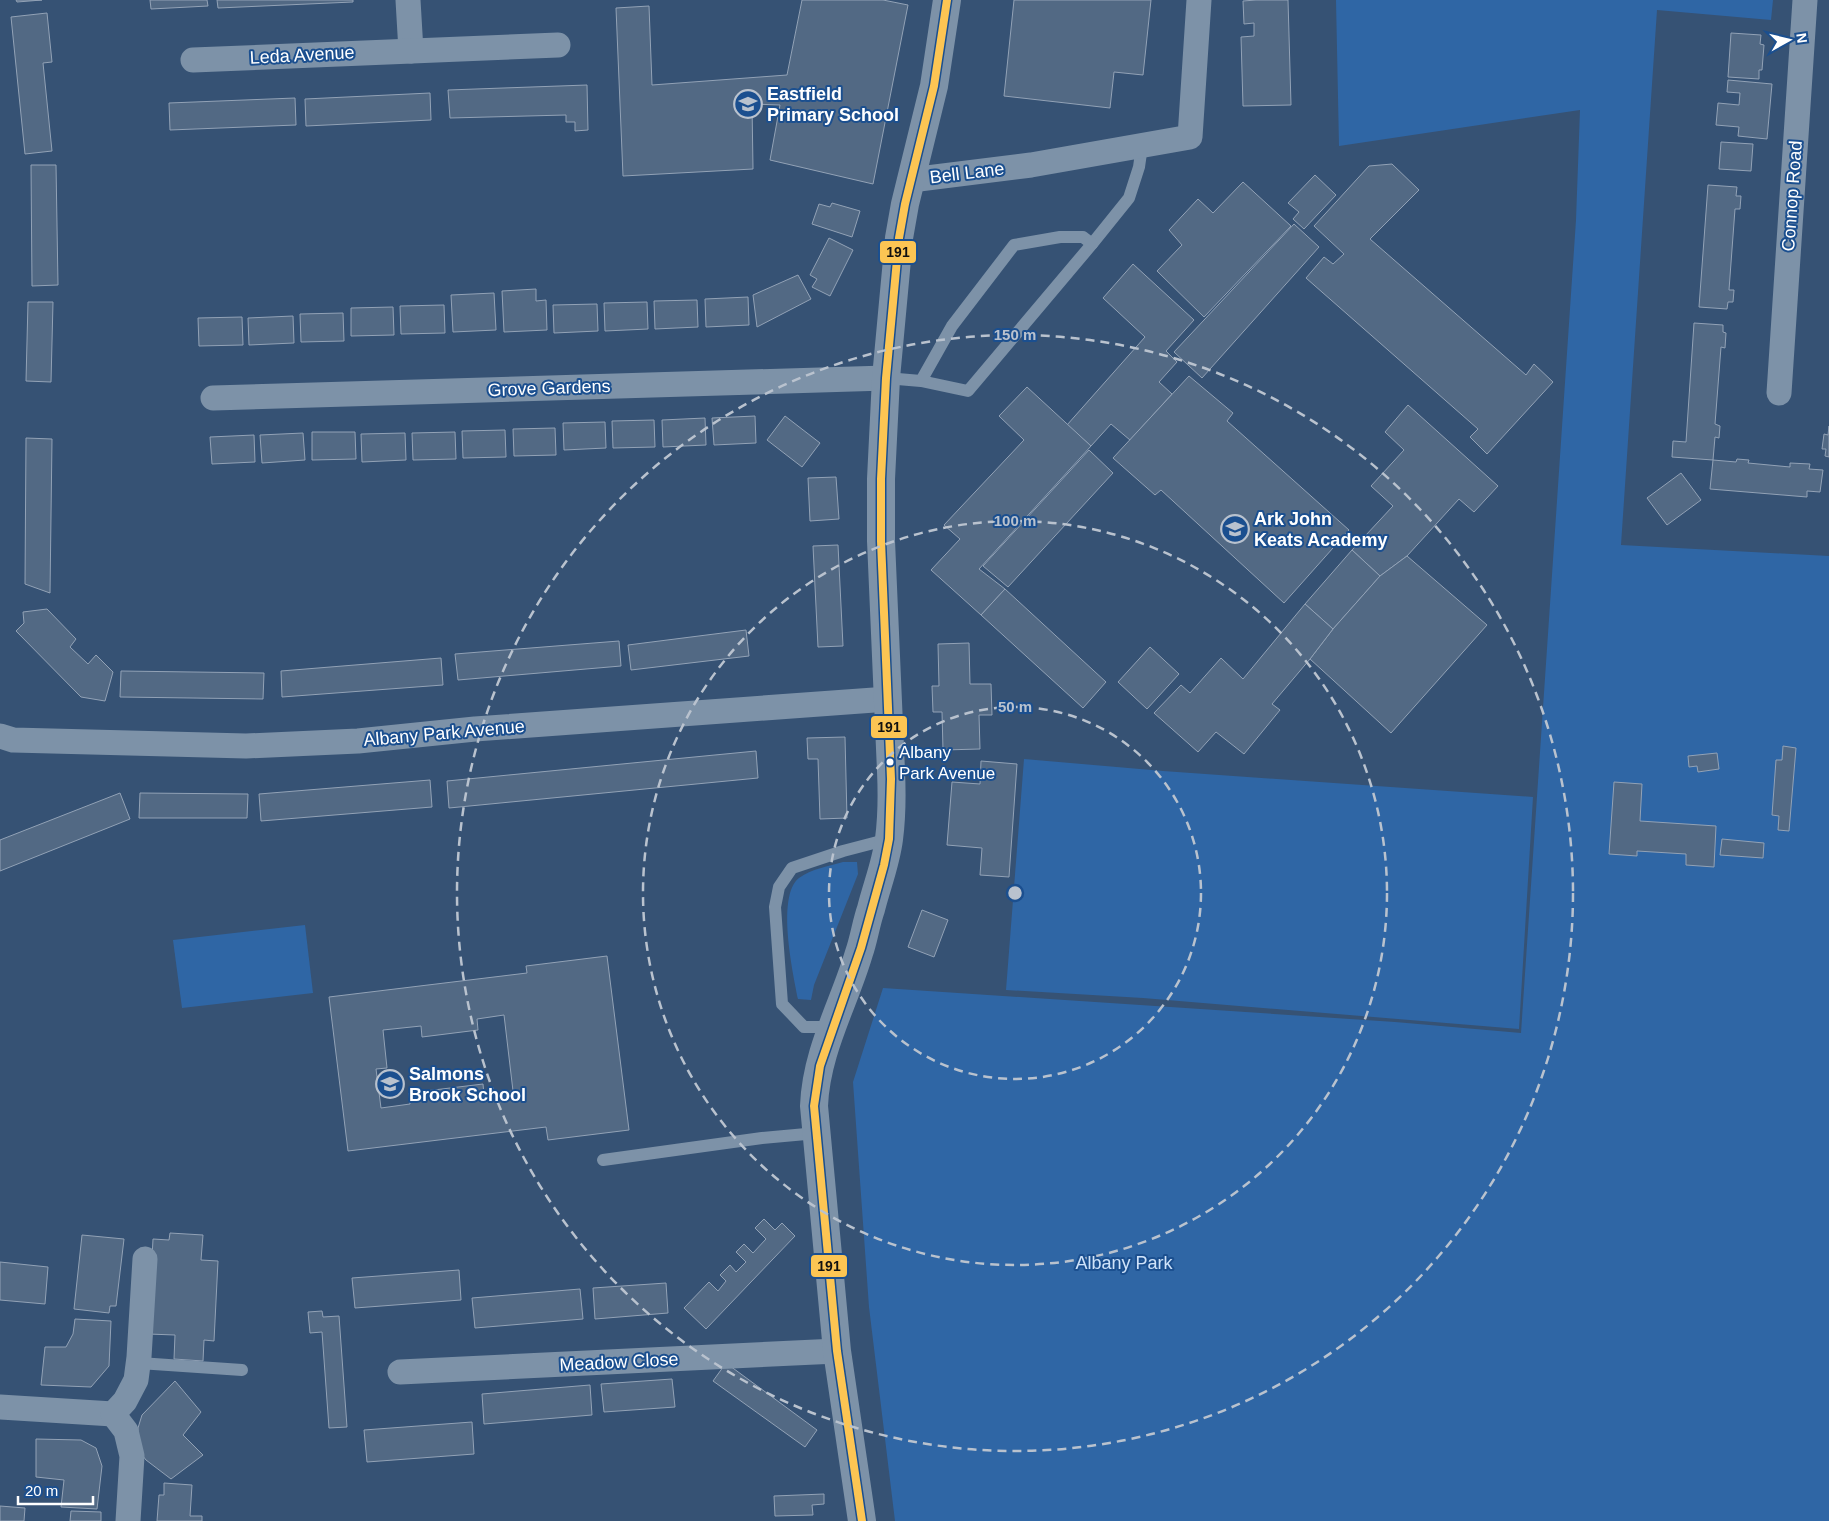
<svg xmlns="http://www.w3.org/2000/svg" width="1829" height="1521" font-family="Helvetica,sans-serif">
<rect width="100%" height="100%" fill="#365274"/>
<g fill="#2f66a5">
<path d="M 1336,0 L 1773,0 L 1771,20 L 1657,10 L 1621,545 L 1829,556 L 1829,1521 L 895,1521 L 869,1307 L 853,1082 L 883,988 L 1395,1022 L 1521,1033 L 1576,220 L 1580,110 L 1339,146 Z"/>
<path d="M 1024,759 L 1163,771 L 1533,797 L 1519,1029 L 1143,998 L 1006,990 Z"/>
<path d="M 843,862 L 857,862 L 858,874 L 814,985 L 811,1000 L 798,999 C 793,973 776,896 799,878 C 811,869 829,866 843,862 Z"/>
<path d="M 305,925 L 313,993 L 182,1008 L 173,940 Z"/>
</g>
<g fill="#526984" stroke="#92a2b6" fill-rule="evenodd">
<path d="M 16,0 L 42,0 L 17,2 Z"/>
<path d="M 150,0 L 207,0 L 208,6 L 151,9 Z"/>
<path d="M 217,0 L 353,0 L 353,2 L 218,8 Z"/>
<path d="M 802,0 L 883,0 L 908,5 L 873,184 L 770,160 L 780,105 L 752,104 L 753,169 L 623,176 L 616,8 L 649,6 L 652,85 L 787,75 Z"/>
<path d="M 1014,0 L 1151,0 L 1143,75 L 1114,72 L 1110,108 L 1004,96 Z"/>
<path d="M 1256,0 L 1288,0 L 1291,105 L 1243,106 L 1241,37 L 1254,36 L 1254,23 L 1244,24 L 1243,1 Z"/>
<path d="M 47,13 L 52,62 L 43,63 L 52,151 L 25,154 L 11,17 Z"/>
<path d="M 1731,33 L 1761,35 L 1760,44 L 1764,45 L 1762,70 L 1759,70 L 1759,79 L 1728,77 Z"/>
<path d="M 1728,80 L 1772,84 L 1767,139 L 1738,136 L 1739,127 L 1716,125 L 1718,103 L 1739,105 L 1740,93 L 1727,92 Z"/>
<path d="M 587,85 L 588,130 L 575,131 L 575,122 L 566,122 L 566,115 L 450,118 L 448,90 Z"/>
<path d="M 430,93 L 431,120 L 306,126 L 305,99 Z"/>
<path d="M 295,98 L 296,125 L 170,130 L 169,103 Z"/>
<path d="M 1721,142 L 1753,144 L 1751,171 L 1719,169 Z"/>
<path d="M 1392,164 L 1419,190 L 1370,239 L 1526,375 L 1534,364 L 1553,382 L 1487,454 L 1470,437 L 1478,429 L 1306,278 L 1324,257 L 1333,264 L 1344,254 L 1314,226 L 1369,166 Z"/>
<path d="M 31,165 L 56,165 L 58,285 L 32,286 Z"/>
<path d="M 1315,175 L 1336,195 L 1304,229 L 1293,219 L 1299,212 L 1288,203 Z"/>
<path d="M 1243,182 L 1291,226 L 1204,317 L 1157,271 L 1182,245 L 1169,230 L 1198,199 L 1213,213 Z"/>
<path d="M 1708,185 L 1737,187 L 1736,196 L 1741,196 L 1740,209 L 1735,209 L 1729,290 L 1734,290 L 1733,302 L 1728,302 L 1727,309 L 1699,307 Z"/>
<path d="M 832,203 L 860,211 L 852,237 L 812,224 L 819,204 L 830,207 Z"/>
<path d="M 1294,224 L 1319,247 L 1202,378 L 1174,352 Z"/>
<path d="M 829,238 L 853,250 L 830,296 L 812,287 L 817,279 L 810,275 Z"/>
<path d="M 1133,264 L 1194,320 L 1166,351 L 1177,362 L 1159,382 L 1172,394 L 1130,440 L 1111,424 L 1091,446 L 1067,425 L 1145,337 L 1103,298 Z"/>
<path d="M 798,275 L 811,299 L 757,327 L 753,295 Z"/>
<path d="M 536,289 L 536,301 L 546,300 L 547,330 L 504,332 L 502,291 Z"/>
<path d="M 494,293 L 496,330 L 453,332 L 451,295 Z"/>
<path d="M 748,297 L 749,325 L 706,327 L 705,299 Z"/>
<path d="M 697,300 L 698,327 L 655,329 L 654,301 Z"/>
<path d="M 28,302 L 53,302 L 51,382 L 26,381 Z"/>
<path d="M 647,302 L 648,329 L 605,331 L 604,303 Z"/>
<path d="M 597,304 L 598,331 L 554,333 L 553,305 Z"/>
<path d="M 444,305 L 445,333 L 401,334 L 400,306 Z"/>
<path d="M 393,307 L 394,335 L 351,336 L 351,308 Z"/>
<path d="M 343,313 L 344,341 L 301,342 L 300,314 Z"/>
<path d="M 293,316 L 294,343 L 249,345 L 248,318 Z"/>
<path d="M 242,317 L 243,345 L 199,346 L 198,318 Z"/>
<path d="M 1694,323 L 1723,325 L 1723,332 L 1726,333 L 1725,348 L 1721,347 L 1715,424 L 1720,426 L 1719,438 L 1715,437 L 1713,460 L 1672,457 L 1673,441 L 1686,442 Z"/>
<path d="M 1189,376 L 1233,413 L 1227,421 L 1349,530 L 1284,603 L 1161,490 L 1155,495 L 1113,458 Z"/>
<path d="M 1027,387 L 1091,446 L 979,569 L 1005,589 L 981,615 L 931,570 L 960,539 L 944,525 L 1024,440 L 999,416 Z"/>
<path d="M 1408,405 L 1498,486 L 1474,512 L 1459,499 L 1407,556 L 1380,576 L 1352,550 L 1393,506 L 1371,486 L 1404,450 L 1385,432 Z"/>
<path d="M 755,416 L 756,443 L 714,445 L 712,418 Z"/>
<path d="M 785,416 L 820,443 L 802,467 L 767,440 Z"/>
<path d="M 705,418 L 706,445 L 663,447 L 662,420 Z"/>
<path d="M 654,420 L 655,447 L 613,448 L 612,421 Z"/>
<path d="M 605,422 L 606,448 L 564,450 L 563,423 Z"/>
<path d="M 1829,426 L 1829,457 L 1825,456 L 1826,449 L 1822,449 L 1824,434 L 1828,435 Z"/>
<path d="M 555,428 L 556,455 L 514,456 L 513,429 Z"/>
<path d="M 505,430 L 506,457 L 463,458 L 462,431 Z"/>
<path d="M 312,432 L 355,432 L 356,459 L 312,460 Z"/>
<path d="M 455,432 L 456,459 L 413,460 L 412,433 Z"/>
<path d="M 303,433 L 305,460 L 262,463 L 260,435 Z"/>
<path d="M 405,433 L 406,460 L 362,462 L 361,434 Z"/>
<path d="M 254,435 L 255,462 L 212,464 L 210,437 Z"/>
<path d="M 26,438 L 52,439 L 50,593 L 25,584 Z"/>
<path d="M 1089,450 L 1113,473 L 1008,587 L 983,566 Z"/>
<path d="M 1737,459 L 1749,460 L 1748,463 L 1790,467 L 1790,463 L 1810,464 L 1809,469 L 1823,470 L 1820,492 L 1807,491 L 1807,497 L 1710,489 L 1713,460 L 1736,462 Z"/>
<path d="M 1681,473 L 1701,500 L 1667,525 L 1647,498 Z"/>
<path d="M 836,477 L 839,519 L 810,521 L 808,478 Z"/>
<path d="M 838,545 L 843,646 L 818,647 L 813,546 Z"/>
<path d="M 1352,550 L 1380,576 L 1333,629 L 1305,604 Z"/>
<path d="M 1407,556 L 1487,625 L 1391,733 L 1310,659 L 1333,629 L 1380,576 Z"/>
<path d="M 1005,589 L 1106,682 L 1083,708 L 981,615 Z"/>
<path d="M 1305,604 L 1333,629 L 1310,659 L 1272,704 L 1280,710 L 1244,754 L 1216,732 L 1198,752 L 1154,713 L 1181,685 L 1190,693 L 1221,658 L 1243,679 Z"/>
<path d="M 47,609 L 76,639 L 70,647 L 88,664 L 96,655 L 113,672 L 105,701 L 81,697 L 16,631 L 24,623 L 23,612 Z"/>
<path d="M 746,630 L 749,656 L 631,670 L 628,645 Z"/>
<path d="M 619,641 L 621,666 L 458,680 L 455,654 Z"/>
<path d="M 969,643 L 970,684 L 991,684 L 992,715 L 979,715 L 980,749 L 943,750 L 942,712 L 933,712 L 932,686 L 939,686 L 938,644 Z"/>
<path d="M 1150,647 L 1179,674 L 1147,709 L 1118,682 Z"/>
<path d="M 441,658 L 443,685 L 282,697 L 281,671 Z"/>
<path d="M 121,671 L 264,673 L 263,699 L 120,697 Z"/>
<path d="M 845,737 L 847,818 L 820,819 L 818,759 L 808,759 L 807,738 Z"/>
<path d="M 1783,746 L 1796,748 L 1789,831 L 1778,830 L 1779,816 L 1772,815 L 1776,760 L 1782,760 Z"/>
<path d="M 756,751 L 758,778 L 449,808 L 447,781 Z"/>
<path d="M 1717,753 L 1719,769 L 1698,772 L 1697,766 L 1689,767 L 1688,756 Z"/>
<path d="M 981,761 L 1017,764 L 1009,877 L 980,875 L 982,848 L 947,845 L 952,782 L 980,784 Z"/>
<path d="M 430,780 L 432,807 L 261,821 L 259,794 Z"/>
<path d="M 1614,782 L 1642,784 L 1640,821 L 1716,826 L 1714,867 L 1686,865 L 1686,854 L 1637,851 L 1637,856 L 1609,854 Z"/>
<path d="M 120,793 L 130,819 L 0,871 L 0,840 Z"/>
<path d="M 140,793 L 248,794 L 247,818 L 139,818 Z"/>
<path d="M 1722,839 L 1764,843 L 1763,858 L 1720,855 Z"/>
<path d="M 922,910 L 948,920 L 934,957 L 908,947 Z"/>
<path d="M 607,956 L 629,1130 L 548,1140 L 546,1127 L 348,1151 L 329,997 L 527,973 L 526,966 ZM 504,1015 L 513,1091 L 484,1095 L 483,1084 L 409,1093 L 410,1104 L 381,1108 L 376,1069 L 387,1068 L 383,1030 L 421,1026 L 422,1037 L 478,1030 L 477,1019 Z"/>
<path d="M 764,1219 L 775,1230 L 782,1223 L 795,1236 L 706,1329 L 684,1308 L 709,1282 L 718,1291 L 726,1281 L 720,1275 L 730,1265 L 736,1272 L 746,1262 L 736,1252 L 744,1244 L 753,1253 L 766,1239 L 755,1228 Z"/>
<path d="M 170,1233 L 203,1235 L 201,1260 L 218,1261 L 214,1341 L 204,1340 L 203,1361 L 174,1359 L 175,1335 L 148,1334 L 153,1239 L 169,1240 Z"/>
<path d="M 82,1235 L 124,1239 L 116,1306 L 110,1306 L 109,1313 L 74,1309 Z"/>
<path d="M 0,1262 L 48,1267 L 45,1304 L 0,1300 Z"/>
<path d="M 459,1270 L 461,1300 L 355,1308 L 352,1278 Z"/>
<path d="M 666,1283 L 668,1313 L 595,1319 L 593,1288 Z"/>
<path d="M 580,1289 L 583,1319 L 475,1328 L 472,1298 Z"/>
<path d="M 322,1311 L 323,1317 L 339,1316 L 347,1427 L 329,1428 L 322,1332 L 310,1333 L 308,1312 Z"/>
<path d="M 75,1319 L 111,1321 L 109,1366 L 91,1387 L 41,1385 L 45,1347 L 66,1347 L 73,1334 Z"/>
<path d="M 726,1363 L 817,1430 L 805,1447 L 713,1381 Z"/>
<path d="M 672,1379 L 675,1407 L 604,1412 L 601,1384 Z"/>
<path d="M 175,1381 L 201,1412 L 183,1435 L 203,1455 L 171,1479 L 146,1460 L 139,1451 L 138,1439 L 138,1428 L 142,1415 Z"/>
<path d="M 590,1385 L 592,1415 L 484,1424 L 482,1394 Z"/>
<path d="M 472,1422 L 474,1454 L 367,1462 L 364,1430 Z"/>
<path d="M 36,1439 L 81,1440 L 96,1448 L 102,1466 L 97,1509 L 61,1507 L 64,1480 L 36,1477 Z"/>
<path d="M 164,1483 L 192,1485 L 190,1516 L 202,1516 L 202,1521 L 157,1521 L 159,1495 L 164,1495 Z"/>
<path d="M 824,1494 L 824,1504 L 812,1505 L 813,1515 L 775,1516 L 774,1496 Z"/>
<path d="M 0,1506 L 25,1508 L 24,1521 L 0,1521 Z"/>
<path d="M 71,1511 L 101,1512 L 101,1521 L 70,1521 Z"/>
</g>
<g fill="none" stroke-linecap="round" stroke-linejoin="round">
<g stroke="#7d92a8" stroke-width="12">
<path d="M 1092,244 L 1129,198 L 1139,167 L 1142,146"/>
<path d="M 886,378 L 921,381 L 968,391 L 1092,244 L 1083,237 L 1060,237 L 1014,245 L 952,326 L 921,381"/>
<path d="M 831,1027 L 804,1027 L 782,1004 L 775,907 L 779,887 L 792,868 L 843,851 L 889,839"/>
<path d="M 603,1160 L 762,1138 L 817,1133"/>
<path d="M 139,1363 L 242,1370"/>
</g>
<g stroke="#7d92a8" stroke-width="25">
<path d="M 408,0 L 411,51"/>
<path d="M 193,60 L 558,45"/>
<path d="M 911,180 L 1031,165 L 1190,137 L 1199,0"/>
<path d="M 1779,393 L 1805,0"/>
<path d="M 213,398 L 886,378"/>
<path d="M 0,736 L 13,740 L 246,746 L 358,741 L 475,729 L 888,699"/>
<path d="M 400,1372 L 837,1351"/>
<path d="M 0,1407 L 113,1414"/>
<path d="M 128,1521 L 132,1456 L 126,1431 L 113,1414 L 125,1401 L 136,1380 L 139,1357 L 145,1259"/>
</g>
<path stroke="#7d92a8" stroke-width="28" d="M 862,1521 L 837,1351 L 814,1106 C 816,1051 844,1004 859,953 C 864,939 866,923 871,909 C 877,885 886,863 889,839 C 892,816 892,793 891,771 L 881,541 L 881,479 L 886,378 L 899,238 L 905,204 L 934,86 L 947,0"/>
<defs>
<path id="bus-1" d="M 862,1521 L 837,1351 L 814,1106 L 820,1066 L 861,948 L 884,865 L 889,839 L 891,779 L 881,541 L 881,479 L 886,378 L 899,238 L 905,204 L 934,86 L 947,0"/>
</defs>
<use href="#bus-1" stroke="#1b4f8f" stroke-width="11"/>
<use href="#bus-1" stroke="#fcc553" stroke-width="8"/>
</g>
<g fill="none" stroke="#b9c2ce" stroke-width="2.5" stroke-dasharray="9 6">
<circle cx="1015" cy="893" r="186"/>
<circle cx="1015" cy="893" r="372"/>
<circle cx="1015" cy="893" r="558"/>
</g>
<defs>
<symbol id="school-ring" viewBox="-11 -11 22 22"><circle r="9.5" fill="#1b4f8f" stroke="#b9c2ce" stroke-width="1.5"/><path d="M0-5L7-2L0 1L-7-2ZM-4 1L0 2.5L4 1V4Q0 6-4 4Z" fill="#b9c2ce"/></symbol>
</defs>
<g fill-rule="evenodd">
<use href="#school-ring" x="732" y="88" width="32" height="32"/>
<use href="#school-ring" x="1219" y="513" width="32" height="32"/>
<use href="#school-ring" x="374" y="1068" width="32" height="32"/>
</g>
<circle fill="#fff" stroke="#1b4f8f" stroke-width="2" cx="890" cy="762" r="4.5"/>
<g text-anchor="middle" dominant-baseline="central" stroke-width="4" stroke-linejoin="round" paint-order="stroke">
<g font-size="17" fill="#fff" stroke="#1b4f8f" text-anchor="start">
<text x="899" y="752">Albany<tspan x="899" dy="21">Park Avenue</tspan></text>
</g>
<g font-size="18" fill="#fff" stroke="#1b4f8f">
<text transform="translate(302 55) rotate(-3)">Leda Avenue</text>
<text transform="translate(967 173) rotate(-7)">Bell Lane</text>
<text transform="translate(1792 196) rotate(-86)">Connop Road</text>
<text transform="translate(549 388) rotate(-2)">Grove Gardens</text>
<text transform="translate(444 733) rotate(-5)">Albany Park Avenue</text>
<text transform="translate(619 1362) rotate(-3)">Meadow Close</text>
</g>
<g font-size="18" font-weight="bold" fill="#fff" stroke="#1b4f8f" text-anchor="start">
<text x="767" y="94">Eastfield<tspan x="767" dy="21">Primary School</tspan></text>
<text x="1254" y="519">Ark John<tspan x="1254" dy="21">Keats Academy</tspan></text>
<text x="409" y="1074">Salmons<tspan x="409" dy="21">Brook School</tspan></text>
</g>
<g font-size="18" fill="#cfe3fa" stroke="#1b4f8f">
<text x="1124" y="1263">Albany Park</text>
</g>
</g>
<circle cx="1015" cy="893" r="8" fill="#b9c2ce" stroke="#1b4f8f" stroke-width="2.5"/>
<g font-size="15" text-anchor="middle" font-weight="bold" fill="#b9c2ce" stroke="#1b4f8f" stroke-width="4" stroke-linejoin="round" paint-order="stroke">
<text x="1015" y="340">150 m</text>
<text x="1015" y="526">100 m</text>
<text x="1015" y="712">50 m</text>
</g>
<g stroke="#1b4f8f" stroke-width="2">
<rect x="879" y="240" width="38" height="24" rx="5" fill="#fcc553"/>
<rect x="870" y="715" width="38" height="24" rx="5" fill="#fcc553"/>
<rect x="810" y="1254" width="38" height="24" rx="5" fill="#fcc553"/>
</g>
<g font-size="14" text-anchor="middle" font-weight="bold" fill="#111">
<text x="898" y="257">191</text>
<text x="889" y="732">191</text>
<text x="829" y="1271">191</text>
</g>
<g transform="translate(1789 40) rotate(82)" stroke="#1b4f8f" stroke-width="4" paint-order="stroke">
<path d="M0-4L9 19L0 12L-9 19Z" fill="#ffffff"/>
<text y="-8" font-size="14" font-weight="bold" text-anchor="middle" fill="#ffffff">N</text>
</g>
<path d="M18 1496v8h75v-8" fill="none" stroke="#ffffff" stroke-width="2.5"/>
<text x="25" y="1496" font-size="15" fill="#ffffff" stroke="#1b4f8f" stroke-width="4" paint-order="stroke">20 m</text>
</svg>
